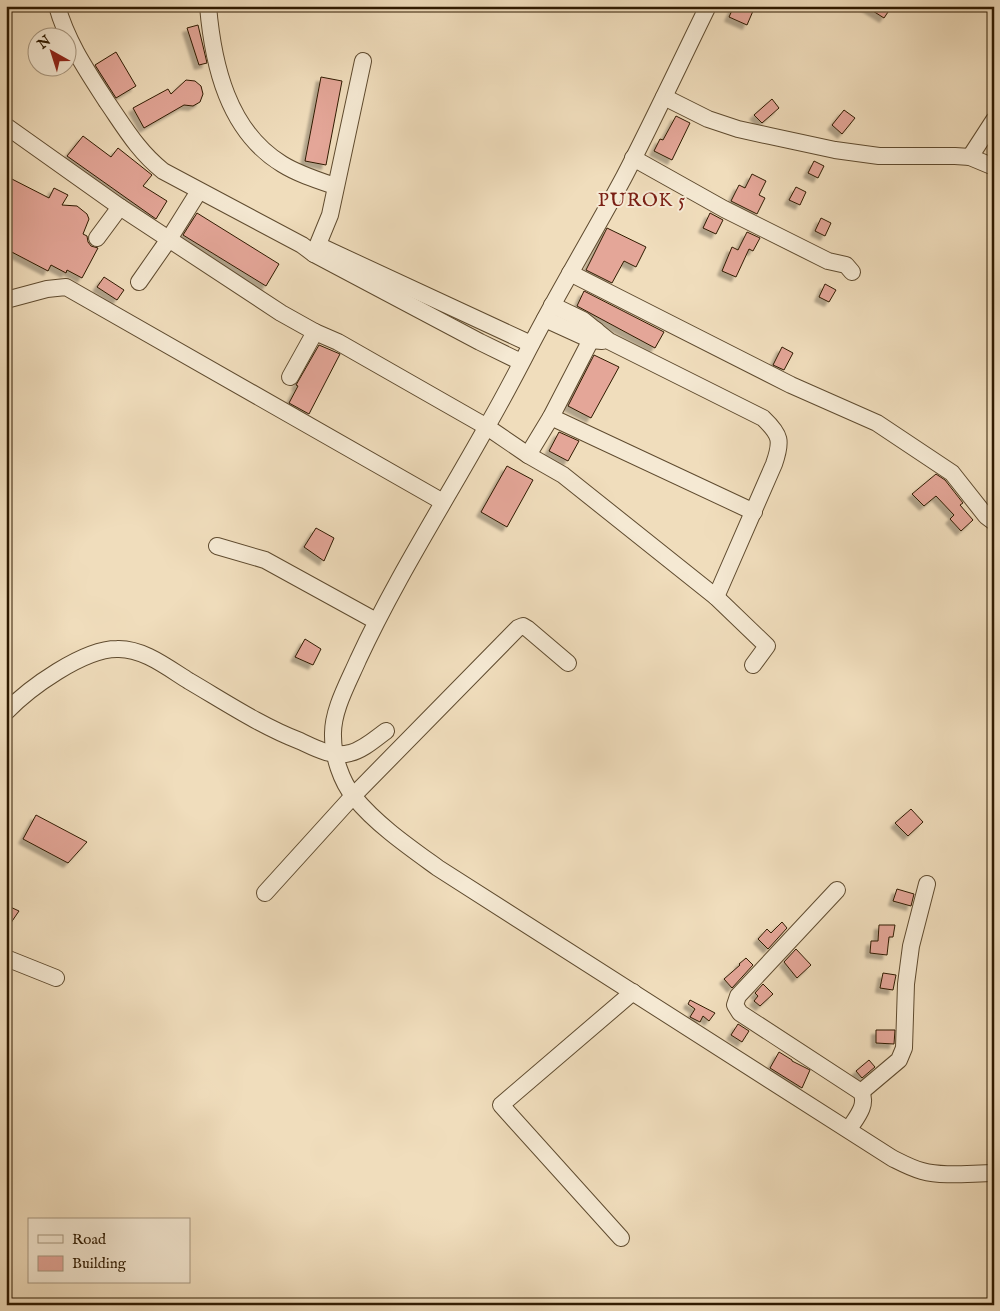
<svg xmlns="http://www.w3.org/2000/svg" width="1000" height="1311" font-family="'IM FELL English',serif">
<defs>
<filter id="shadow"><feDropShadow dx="-4.5" dy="4.5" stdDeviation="1" flood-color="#0004"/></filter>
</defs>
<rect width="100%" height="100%" fill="#f0ddbc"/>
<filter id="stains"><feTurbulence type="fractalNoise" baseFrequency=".004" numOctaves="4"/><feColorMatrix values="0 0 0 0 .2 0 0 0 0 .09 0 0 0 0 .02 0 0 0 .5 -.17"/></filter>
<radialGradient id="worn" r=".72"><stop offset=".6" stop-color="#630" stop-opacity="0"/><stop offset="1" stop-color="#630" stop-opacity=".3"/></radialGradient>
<g fill="#e4a698" stroke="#2f1a00" filter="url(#shadow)">
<path d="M 734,6 L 742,6 L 753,11 L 747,25 L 729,17 Z"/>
<path d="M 865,6 L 892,6 L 884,18 Z"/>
<path d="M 198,25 L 207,63 L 199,65 L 187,28 Z"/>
<path d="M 116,52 L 136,86 L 116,98 L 95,65 Z"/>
<path d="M 321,77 L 342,81 L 326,165 L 305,161 Z"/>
<path d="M 186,80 L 195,81 L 201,86 L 203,94 L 200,102 L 193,106 L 184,105 L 144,128 L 133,108 L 168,89 L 171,94 Z"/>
<path d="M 772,99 L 779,108 L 762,123 L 754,115 Z"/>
<path d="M 844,110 L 855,118 L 842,134 L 832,125 Z"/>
<path d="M 676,116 L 690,123 L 672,160 L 654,151 L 660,139 L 663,140 Z"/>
<path d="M 83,136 L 111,157 L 118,148 L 152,175 L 143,186 L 167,201 L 156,219 L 67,156 Z"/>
<path d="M 814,161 L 824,166 L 818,178 L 808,173 Z"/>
<path d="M 752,174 L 766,181 L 759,195 L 765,198 L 757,214 L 731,201 L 739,185 L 745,188 Z"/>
<path d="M 6,176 L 49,198 L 54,188 L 68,195 L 62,205 L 77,206 L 87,214 L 89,219 L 83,234 L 87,236 L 88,242 L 91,246 L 98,248 L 82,278 L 67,270 L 66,273 L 51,265 L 48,271 L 6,249 Z"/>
<path d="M 796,187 L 806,192 L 800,205 L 789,200 Z"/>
<path d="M 197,213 L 279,264 L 266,286 L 183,235 Z"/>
<path d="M 710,213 L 723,220 L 716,234 L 703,228 Z"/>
<path d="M 821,218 L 831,223 L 825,236 L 815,231 Z"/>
<path d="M 607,228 L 646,247 L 636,267 L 624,261 L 612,283 L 586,270 Z"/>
<path d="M 747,232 L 760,238 L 753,251 L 749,249 L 736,277 L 722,271 L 732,247 L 738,250 Z"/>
<path d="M 104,277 L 124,290 L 117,300 L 97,287 Z"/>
<path d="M 825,284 L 836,290 L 829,302 L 819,297 Z"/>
<path d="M 584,291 L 664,332 L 655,348 L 577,306 Z"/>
<path d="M 319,345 L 340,354 L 309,414 L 289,403 L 298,386 L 296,385 Z"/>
<path d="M 782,347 L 793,353 L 784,370 L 773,365 Z"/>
<path d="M 594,355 L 619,367 L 591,418 L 568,406 Z"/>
<path d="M 559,432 L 579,441 L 568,461 L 549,451 Z"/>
<path d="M 507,466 L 533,480 L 507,527 L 481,512 Z"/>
<path d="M 936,474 L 945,480 L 963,503 L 960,505 L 973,520 L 961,531 L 950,519 L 954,515 L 936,496 L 924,506 L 912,494 Z"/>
<path d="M 316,528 L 334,538 L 324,561 L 304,547 Z"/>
<path d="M 305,639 L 321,649 L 313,665 L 295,657 Z"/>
<path d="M 911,809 L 923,822 L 908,836 L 895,823 Z"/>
<path d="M 36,815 L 87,842 L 68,863 L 23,839 Z"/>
<path d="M 897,889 L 914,894 L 911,906 L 893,901 Z"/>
<path d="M 6,905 L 19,911 L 6,930 Z"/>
<path d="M 782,922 L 787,928 L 768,949 L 758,939 L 767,929 L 771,933 Z"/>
<path d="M 879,925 L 895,925 L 893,937 L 889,937 L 887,955 L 870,953 L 871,941 L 878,941 Z"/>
<path d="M 796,949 L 811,965 L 797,978 L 784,962 Z"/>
<path d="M 746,958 L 753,965 L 732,988 L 724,979 L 740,965 L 739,964 Z"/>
<path d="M 883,973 L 896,975 L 893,990 L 880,988 Z"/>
<path d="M 763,984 L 773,994 L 760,1006 L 754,1001 L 758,996 L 755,993 Z"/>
<path d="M 690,1000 L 715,1013 L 709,1021 L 703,1016 L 700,1022 L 690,1017 L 695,1009 L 688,1004 Z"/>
<path d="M 738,1024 L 749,1031 L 742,1042 L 731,1035 Z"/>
<path d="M 876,1030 L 895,1030 L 894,1044 L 876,1043 Z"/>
<path d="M 779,1052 L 792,1060 L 792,1061 L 810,1070 L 802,1088 L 770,1068 Z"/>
<path d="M 869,1060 L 875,1067 L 862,1078 L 856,1071 Z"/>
</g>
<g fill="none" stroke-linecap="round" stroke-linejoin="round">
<defs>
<g id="minor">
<path d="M 57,6 C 67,42 87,71 107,102 C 125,128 138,151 163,171 L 302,245 L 314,254 L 480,342 L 521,362"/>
<path d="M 208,6 C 213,65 228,131 282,164 C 298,174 317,180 335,186"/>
<path d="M 708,6 C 680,63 653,121 624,177 C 601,220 576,262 553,304 C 530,345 510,387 486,428 C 443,505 395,580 358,660 C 348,683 332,711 333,736 C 333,756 341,781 354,797 C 377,825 409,847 438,868 L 892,1158 C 902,1163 911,1168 922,1171 C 944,1177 971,1173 994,1173"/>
<path d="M 664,97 L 708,119 L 738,129 L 770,136 L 835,150 L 879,156 L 955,156 L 970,157 L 994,167"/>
<path d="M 6,126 L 120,207 L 281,313 L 315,332 L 338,342 L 487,427 L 528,455 L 563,475 L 716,597 L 767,646 L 753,665"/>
<path d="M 970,157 L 994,120"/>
<path d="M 633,158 L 724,209 L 828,261 L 846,265 L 852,272"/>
<path d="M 97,238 L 120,207"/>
<path d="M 324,248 L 531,344"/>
<path d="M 314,254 L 330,215 L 363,61"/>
<path d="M 570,273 L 791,385 L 877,423 L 952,473 L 986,516 L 994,522"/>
<path d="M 139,282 L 169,239 L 199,191"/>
<path d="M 6,300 L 47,289 L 66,287 L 443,502"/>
<path d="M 552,305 L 583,320 L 609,341 L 763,418 C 781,435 782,441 774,464 L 716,597"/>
<path d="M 545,319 L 591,340 L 602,341"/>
<path d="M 290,377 L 315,332"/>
<path d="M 551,417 L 754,512"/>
<path d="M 528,455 L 551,417 L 596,330"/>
<path d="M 217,546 L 265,560 L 376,621"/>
<path d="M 6,712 C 29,688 83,649 117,649 C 143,648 168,668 189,681 C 225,702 261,726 300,741 C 315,748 333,758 350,753 C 363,750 375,739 386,731"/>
<path d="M 837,890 L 738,996 L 735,1005 L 740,1013 L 861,1092 C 868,1105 856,1118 849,1129"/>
<path d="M 265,893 L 353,796 L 518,628 L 523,626 L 528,629 L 568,663"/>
<path d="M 6,958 L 56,978"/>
<path d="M 861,1092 L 899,1060 L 904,1048 L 906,984 L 911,946 L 927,884"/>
<path d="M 621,1238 L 501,1105 L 633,992"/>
</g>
</defs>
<use href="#minor" stroke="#5f4b2f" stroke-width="18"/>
<use href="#minor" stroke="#f5e9d3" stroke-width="16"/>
</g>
<g text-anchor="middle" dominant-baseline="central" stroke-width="4" stroke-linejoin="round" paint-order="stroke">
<g font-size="19" letter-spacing="1" fill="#7a1f14" stroke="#f5e9d3">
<text x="642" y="201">PUROK 5</text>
</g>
</g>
<rect width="1000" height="1311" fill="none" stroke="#f0ddbc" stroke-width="25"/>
<rect x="8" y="8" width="985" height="1296" fill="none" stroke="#2f1a00" stroke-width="2.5"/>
<rect x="12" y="12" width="975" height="1286" fill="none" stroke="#2f1a00"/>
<rect x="28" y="1218" width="162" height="65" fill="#f5e9d3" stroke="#a6967f"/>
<rect x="38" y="1235" width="25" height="8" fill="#f5e9d3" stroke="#a6967f"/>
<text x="72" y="1244" font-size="15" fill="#2f1a00">Road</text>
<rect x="38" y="1256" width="25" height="15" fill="#e4a698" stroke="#a6967f"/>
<text x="72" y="1268" font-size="15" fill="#2f1a00">Building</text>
<g transform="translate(52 52) rotate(321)"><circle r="24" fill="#f5e9d3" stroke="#a6967f"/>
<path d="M0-4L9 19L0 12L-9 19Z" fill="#8f2418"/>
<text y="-8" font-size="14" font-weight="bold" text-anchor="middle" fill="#2f1a00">N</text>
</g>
<rect width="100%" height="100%" filter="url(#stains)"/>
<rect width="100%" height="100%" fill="url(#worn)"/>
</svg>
